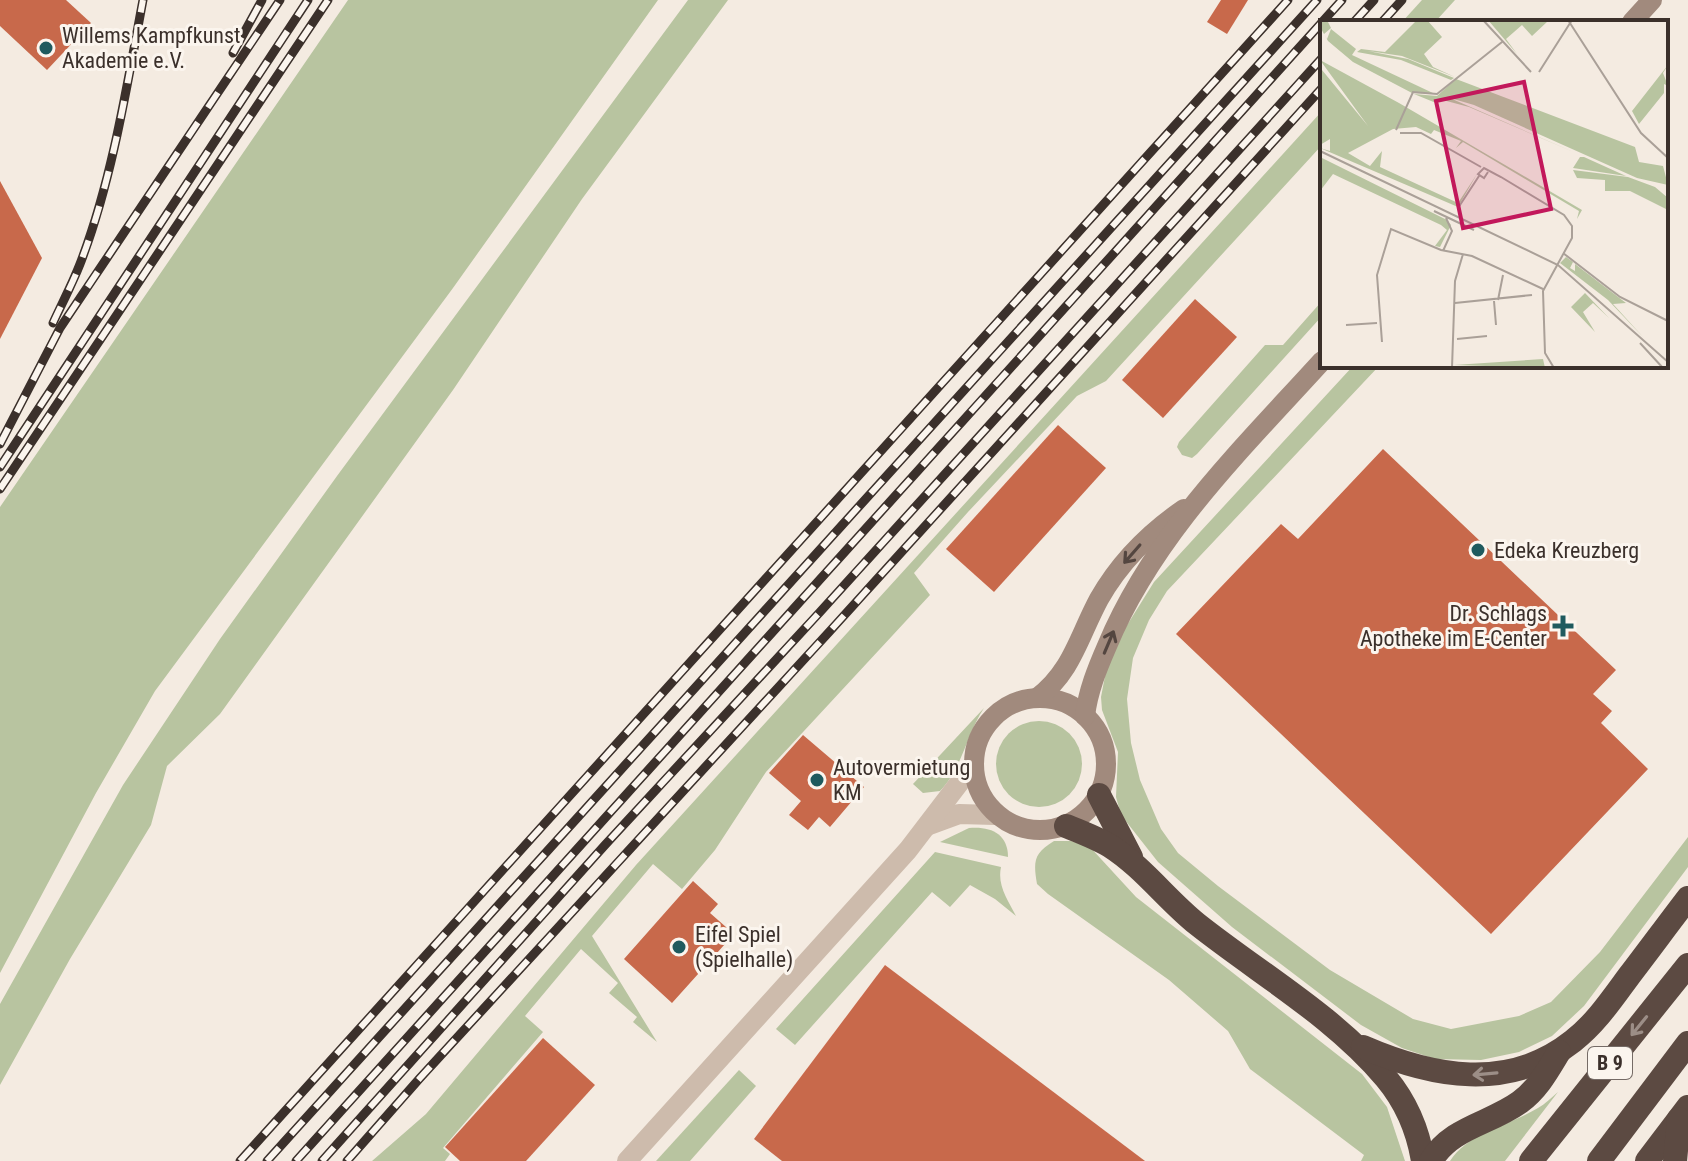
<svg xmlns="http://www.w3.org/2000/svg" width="1688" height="1161" font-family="'Roboto Condensed',sans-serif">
<rect width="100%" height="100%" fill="#f4ebe1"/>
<g fill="#b8c4a0">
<path d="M 348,0 L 658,0 L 453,288 L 155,691 L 96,793 L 0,973 L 0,507 Z"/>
<path d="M 688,0 L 728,0 L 582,199 L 453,390 L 220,714 L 167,766 L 151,825 L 70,959 L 0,1085 L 0,1004 L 123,785 L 220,639 L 337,476 Z"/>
<path d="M 1422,0 L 1455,0 L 1435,22 L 1402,22 Z"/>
<path d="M 1322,111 L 1322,145 L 1106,381 L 1077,396 L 968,512 L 914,573 L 930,595 L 766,772 L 715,850 L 682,889 L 653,864 L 592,936 L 657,1042 L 633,1022 L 637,1017 L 609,993 L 618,983 L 581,949 L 525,1016 L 543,1032 L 443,1148 L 450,1154 L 445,1161 L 372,1161 L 426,1114 L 636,865 Z"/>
<path d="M 1322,301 L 1322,316 L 1197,454 L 1192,458 L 1182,455 L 1177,447 L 1179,442 L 1265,345 L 1283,345 Z"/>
<path d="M 1353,366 L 1379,366 L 1167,591 L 1149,620 L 1133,658 L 1127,699 L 1131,743 L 1140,780 L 1161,829 L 1178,853 L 1218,886 L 1330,970 L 1413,1019 L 1451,1029 L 1519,1016 L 1551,1002 L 1600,952 L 1688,837 L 1688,867 L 1584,1006 L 1552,1036 L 1519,1052 L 1481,1060 L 1435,1059 L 1402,1048 L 1361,1025 L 1232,927 L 1158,862 L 1121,815 L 1116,797 L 1118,752 L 1102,710 L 1101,697 L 1106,671 L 1124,630 L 1154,582 Z"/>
<path d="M 984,708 C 966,735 963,767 940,791 L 923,793 L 913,784 Z"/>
<circle cx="1039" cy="764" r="43"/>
<path d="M 969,828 C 991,826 1008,834 1008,857 L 940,842 Z"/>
<path d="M 1054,841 L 1071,841 L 1090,847 L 1136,897 L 1362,1074 L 1387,1107 L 1405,1161 L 1361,1161 L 1364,1155 L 1250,1069 L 1228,1031 L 1169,980 L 1048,894 L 1037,884 C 1033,861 1034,853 1054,841 Z"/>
<path d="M 935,852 L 1001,867 C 997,886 1008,900 1016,916 L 995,899 L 970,885 L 950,907 L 932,892 L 795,1045 L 776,1029 Z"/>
<path d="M 739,1070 L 756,1086 L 690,1161 L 656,1161 Z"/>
<path d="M 1558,1092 L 1505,1161 L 1450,1161 C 1469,1132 1508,1126 1538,1108 C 1545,1104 1551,1098 1558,1092 Z"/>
</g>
<g fill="#c8694b">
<path d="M 0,0 L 66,0 L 91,23 L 47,70 L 0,26 Z"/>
<path d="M 1221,0 L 1248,0 L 1227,34 L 1207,22 Z"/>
<path d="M 0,181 L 42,258 L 0,339 Z"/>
<path d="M 1195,299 L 1237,337 L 1163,418 L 1122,380 Z"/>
<path d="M 1058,425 L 1106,468 L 994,592 L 946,549 Z"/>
<path d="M 1383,449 L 1616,670 L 1593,694 L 1612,711 L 1601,723 L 1648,769 L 1491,934 L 1176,634 L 1281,524 L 1298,539 Z"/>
<path d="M 803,735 L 864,787 L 830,827 L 819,817 L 808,830 L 789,815 L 801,801 L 769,773 Z"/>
<path d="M 693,881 L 718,904 L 710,913 L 734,934 L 672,1003 L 624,959 Z"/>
<path d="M 885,965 L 1145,1161 L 782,1161 L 754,1139 Z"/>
<path d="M 543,1038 L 595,1085 L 526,1161 L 460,1161 L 445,1147 Z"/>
</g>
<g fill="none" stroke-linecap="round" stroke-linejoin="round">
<g stroke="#cdbbac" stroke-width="20">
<path d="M 929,825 L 959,814 L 995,815"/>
<path d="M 627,1161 L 908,850 L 973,765"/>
</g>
<g stroke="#a18a7d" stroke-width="20">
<path d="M 1632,22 L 1652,0"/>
<circle cx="1040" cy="764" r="66"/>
<path d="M 1037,698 C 1072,672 1079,636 1099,599 C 1120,562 1149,533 1184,509"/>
<path d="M 1085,716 C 1088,691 1097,669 1107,646 C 1153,535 1242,449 1322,361"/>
</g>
<g stroke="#5c4a42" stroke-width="24">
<path d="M 1099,795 L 1131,857"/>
<path d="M 1066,826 C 1081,832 1097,838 1110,846 C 1143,867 1167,900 1197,924 C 1260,974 1334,1016 1386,1078 C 1406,1102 1418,1130 1423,1161"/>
<path d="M 1363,1047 C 1432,1077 1509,1092 1573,1041 C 1596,1023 1612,999 1629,976 C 1649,950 1668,924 1688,898"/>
<path d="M 1431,1161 C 1451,1127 1490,1124 1520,1102 C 1538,1089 1548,1070 1559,1052"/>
<path d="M 1531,1161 L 1688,965"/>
<path d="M 1599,1161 L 1688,1043"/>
<path d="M 1647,1161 L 1688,1107"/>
<path d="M 1675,1161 L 1679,1119"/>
</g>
<defs>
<g id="rail">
<path d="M 1354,22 L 1374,0"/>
<path d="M 1382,22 L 1402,0"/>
<path d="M 233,53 L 262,0"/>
<path d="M 53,323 C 63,301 75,279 83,256 C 113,175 127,85 143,0"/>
<path d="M 0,444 L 60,328 L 280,0"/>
<path d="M 0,467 L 308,0"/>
<path d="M 0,489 L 328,0"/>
<path d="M 240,1161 L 1288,0"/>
<path d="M 267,1161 L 1317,0"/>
<path d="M 296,1161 L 1342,0"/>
<path d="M 322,1161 L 605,845 L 820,612 L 1322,58"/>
<path d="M 347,1161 L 420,1078 L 830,631 L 1322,88"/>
</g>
</defs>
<use href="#rail" stroke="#3b302b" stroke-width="9"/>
<use href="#rail" stroke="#fbf5ee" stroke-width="6" stroke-dasharray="18" stroke-linecap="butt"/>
</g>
<defs><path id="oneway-shaft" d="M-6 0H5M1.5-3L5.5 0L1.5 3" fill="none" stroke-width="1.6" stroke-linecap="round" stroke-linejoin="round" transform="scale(2)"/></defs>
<g stroke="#544640">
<use href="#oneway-shaft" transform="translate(1132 554) rotate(131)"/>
<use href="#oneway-shaft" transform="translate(1109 642) rotate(-67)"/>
</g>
<g stroke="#9c8e87">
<use href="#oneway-shaft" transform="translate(1639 1026) rotate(129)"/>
<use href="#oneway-shaft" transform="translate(1485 1074) rotate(175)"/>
</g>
<g fill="#1f5a5e" stroke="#fbf5ee" stroke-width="3">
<circle cx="46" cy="48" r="8"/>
<circle cx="1478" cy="550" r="8"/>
<path d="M1559 614h8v8h8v8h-8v8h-8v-8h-8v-8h8z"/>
<circle cx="817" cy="780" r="8"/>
<circle cx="679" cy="947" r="8"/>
</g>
<g text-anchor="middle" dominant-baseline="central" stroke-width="6" stroke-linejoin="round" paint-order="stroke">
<rect fill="#fbf5ee" stroke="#756b66" stroke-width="2" x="1588" y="1047" width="44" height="32" rx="6"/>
<g font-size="20" font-weight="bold" fill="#3b302b">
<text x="1610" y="1063">B 9</text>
</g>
<g font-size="22" fill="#3b302b" stroke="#fbf5ee" text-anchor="start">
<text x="62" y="35">Willems Kampfkunst<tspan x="62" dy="25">Akademie e.V.</tspan></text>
<text x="1494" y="550">Edeka Kreuzberg</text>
<text x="1547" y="613" text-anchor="end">Dr. Schlags<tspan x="1547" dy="25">Apotheke im E-Center</tspan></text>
<text x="833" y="767">Autovermietung<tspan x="833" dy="25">KM</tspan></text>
<text x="695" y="934">Eifel Spiel<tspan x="695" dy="25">(Spielhalle)</tspan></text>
</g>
</g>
<g transform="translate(1320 20)">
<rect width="348" height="348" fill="#f4ebe1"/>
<path d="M 0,0 L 7,0 L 11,8 L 4,14 L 7,19 L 11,9 L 36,29 L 32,35 L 115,74 L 92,73 L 33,42 L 8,21 L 0,7 ZM 97,0 L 107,0 L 122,17 L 104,34 L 113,47 L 135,57 L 82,36 L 48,31 L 88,39 L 134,58 L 131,60 L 81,40 L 37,32 L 41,29 L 65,32 ZM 168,0 L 227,0 L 228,1 L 212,16 L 202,5 L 186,19 L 197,34 ZM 0,40 L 79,83 L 262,190 L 257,199 L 259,191 L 143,122 L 136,128 L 141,121 L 114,110 L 111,114 L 96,107 L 73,109 L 28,133 L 50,146 L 62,131 L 60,147 L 138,183 L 157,154 L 138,187 L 0,128 L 10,131 L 10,119 L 0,125 L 2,50 L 48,106 ZM 348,45 L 343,53 L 348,66 L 344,64 L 344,73 L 319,104 L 312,91 ZM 136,59 L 315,127 L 319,142 L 343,146 L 348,165 L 317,158 L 154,85 L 130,78 L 258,134 L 149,87 L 119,79 L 116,83 L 94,74 L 117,76 ZM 0,137 L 127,200 L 131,205 L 120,227 L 115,226 L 127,210 L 121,205 L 13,154 L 0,171 ZM 260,137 L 264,137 L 306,156 L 253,148 ZM 253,150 L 308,157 L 335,167 L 348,178 L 348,190 L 310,171 L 285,171 L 285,160 L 257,158 ZM 246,237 L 253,242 L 250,248 L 255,251 L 255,244 L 306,283 L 293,284 L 324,318 L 288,280 L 240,243 ZM 265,273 L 289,298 L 273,283 L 263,292 L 275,312 L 251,287 ZM 223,339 L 225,348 L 134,345 Z" fill="#b8c4a0"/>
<path fill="none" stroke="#aaa098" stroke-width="2" d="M 163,0 L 211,52M 248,0 L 321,113 L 348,138M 219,52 L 252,0M 76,110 L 93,72 L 117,74 L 182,22M 80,113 L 101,113 L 161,147M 0,131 L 238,245 L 348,342M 168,152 L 164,158 L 158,154 L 164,148 L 181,157 L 244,195 L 252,206 L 252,218 L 223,271 L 225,333 L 234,348M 138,188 L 159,156M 114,191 L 154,210M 123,231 L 132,211 L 126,198M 243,233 L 300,277 L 348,301M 178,280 L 183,255M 174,281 L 176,305M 135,283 L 212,275M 26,305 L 57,303M 137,319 L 167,316M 62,322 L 57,255 L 71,209 L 121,230 L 152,236 L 223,269M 320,323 L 343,348M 132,348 L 135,261 L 143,234"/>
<path fill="#c2185b" fill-opacity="0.15" stroke="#c2185b" stroke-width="4" d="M 204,62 L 231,189 L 143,208 L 116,81 Z"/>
<rect width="348" height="348" fill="none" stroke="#3b302b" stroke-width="4"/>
</g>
</svg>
